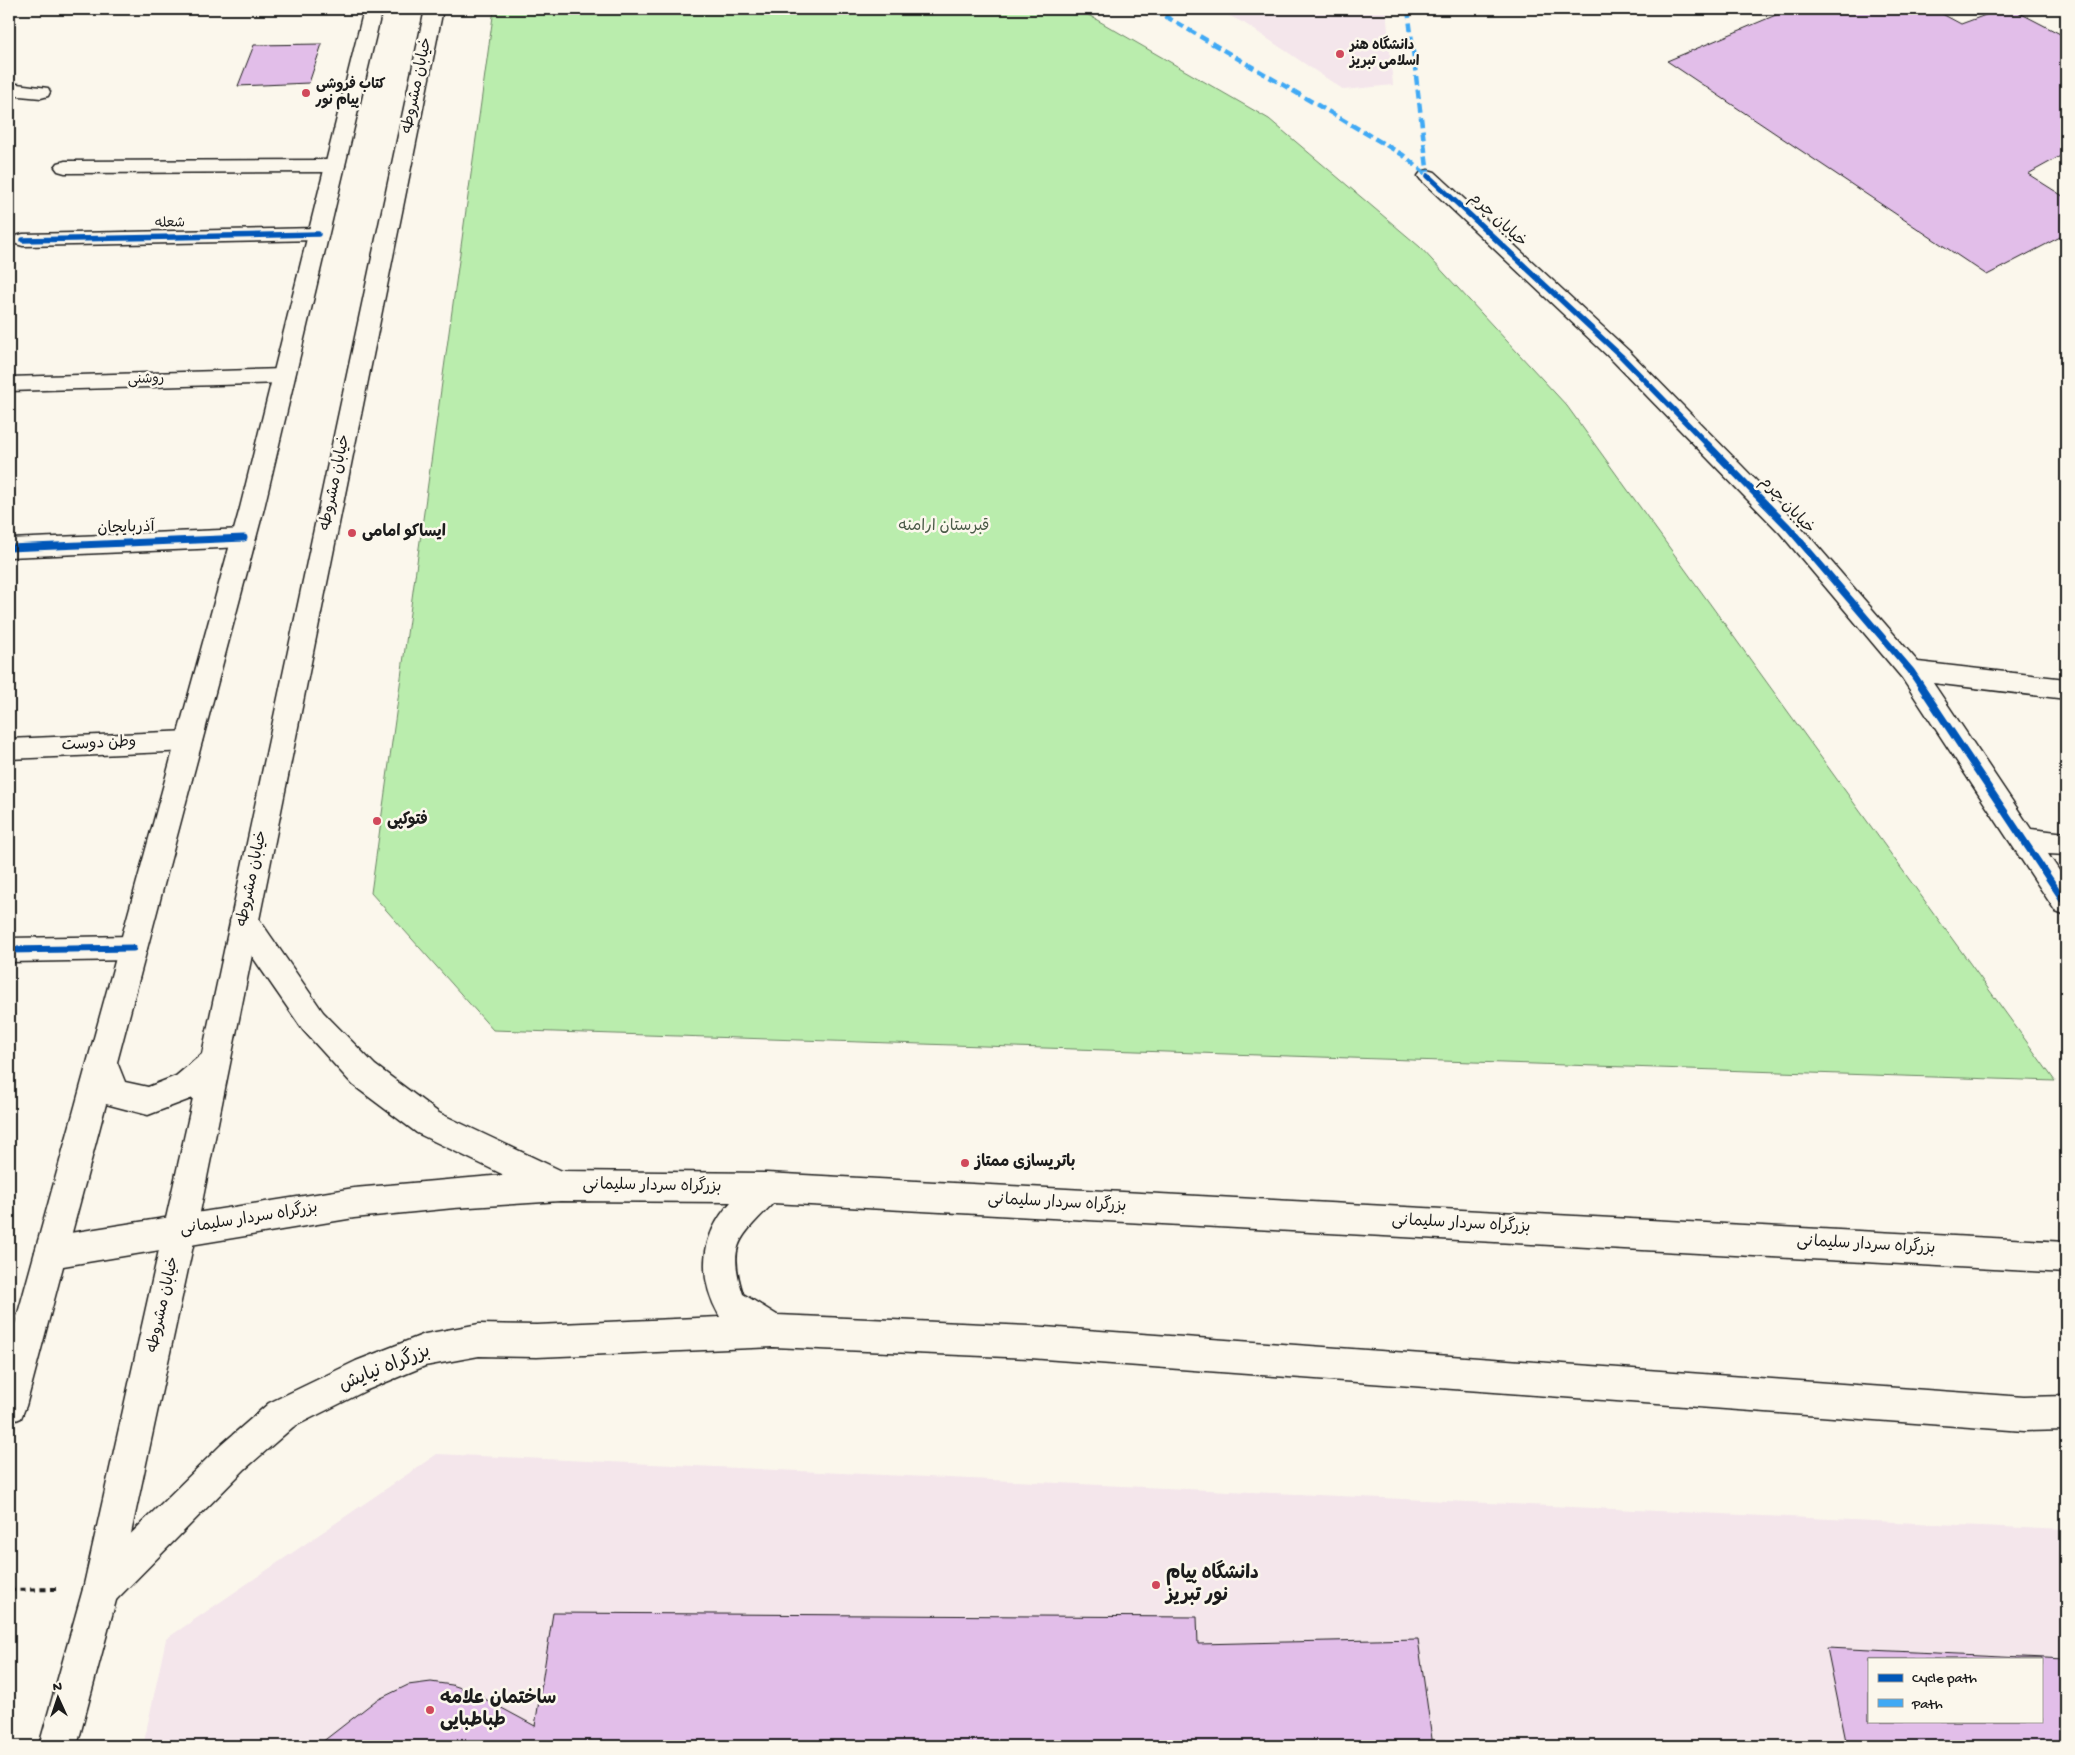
<svg xmlns="http://www.w3.org/2000/svg" width="2075" height="1755" font-family="'Gochi Hand','Playpen Sans Arabic',sans-serif">
<rect width="100%" height="100%" fill="#fbf7ec"/>
<filter id="ink" filterUnits="userSpaceOnUse"><feTurbulence type="fractalNoise" baseFrequency=".02" numOctaves="2"/><feDisplacementMap in="SourceGraphic" scale="10" xChannelSelector="R" yChannelSelector="G"/><feConvolveMatrix kernelMatrix="1 2 1 2 8 2 1 2 1" color-interpolation-filters="sRGB"/></filter>
<g filter="url(#ink)">
<g fill="#f4e6eb" fill-rule="evenodd">
<path d="M 1215,9 L 1386,9 L 1393,85 L 1344,90 L 1244,23 Z"/>
<path d="M 437,1454 L 2066,1530 L 2066,1746 L 143,1746 L 166,1639 ZM 1869,1659 L 2041,1659 L 2041,1721 L 1869,1721 Z"/>
</g>
<path fill="#baedad" stroke="#6b8464" d="M 494,9 L 1078,9 L 1269,119 L 1420,247 L 1567,406 L 2055,1081 L 493,1030 L 371,893 Z"/>
<g fill="#e2bee9" stroke="#1c1c1c" fill-rule="evenodd">
<path d="M 1790,9 L 1933,9 L 1961,24 L 2002,9 L 2012,9 L 2066,37 L 2066,153 L 2028,174 L 2066,198 L 2066,234 L 1987,275 L 1667,61 Z"/>
<path d="M 322,44 L 309,83 L 238,86 L 254,45 Z"/>
<path d="M 553,1613 L 1197,1617 L 1198,1644 L 1418,1639 L 1433,1746 L 317,1746 L 375,1701 L 408,1685 L 431,1682 L 452,1685 L 470,1691 L 535,1726 Z"/>
<path d="M 1827,1648 L 2066,1659 L 2066,1746 L 1847,1746 ZM 1869,1659 L 2041,1659 L 2041,1721 L 1869,1721 Z"/>
</g>
<g fill="none" stroke-linecap="round" stroke-linejoin="round">
<defs>
<g id="minor">
<path d="M 9,83 L 48,88 L 50,92 L 48,96 L 41,98 L 9,95 Z"/>
<path d="M 335,160 L 342,162 L 345,166 L 342,170 L 335,172 L 65,173 L 58,171 L 55,167 L 58,163 L 65,161 Z"/>
<path d="M 1428,170 L 1435,172 L 1629,351 L 1796,521 L 1918,662 L 2066,679 L 2066,699 L 1933,683 L 2031,829 L 2066,833 L 2066,855 L 2048,854 L 2066,881 L 2066,916 L 2056,912 L 1902,678 L 1780,533 L 1613,361 L 1421,180 L 1418,176 L 1421,172 Z"/>
<path d="M 318,228 L 325,230 L 328,234 L 325,238 L 318,240 L 23,246 L 16,244 L 13,240 L 16,236 L 23,234 Z"/>
<path d="M 284,369 L 292,371 L 295,376 L 292,381 L 284,383 L 9,391 L 9,377 Z"/>
<path d="M 244,529 L 252,532 L 256,538 L 252,544 L 244,547 L 9,557 L 9,539 Z"/>
<path d="M 189,731 L 198,734 L 202,741 L 198,748 L 189,751 L 9,759 L 9,739 Z"/>
<path d="M 133,936 L 143,939 L 147,948 L 143,957 L 133,960 L 9,962 L 9,938 Z"/>
</g>
<path id="major" d="M 364,9 L 382,9 L 264,508 L 117,1062 L 125,1082 L 148,1087 L 176,1076 L 202,1054 L 425,9 L 443,9 L 196,1232 L 119,1589 L 77,1746 L 39,1746 L 83,1589 L 193,1098 L 148,1115 L 106,1104 L 26,1406 L 21,1418 L 9,1423 L 9,1346 L 240,508 Z"/>
<path id="highway" d="M 244,909 L 254,912 L 323,1012 L 375,1065 L 439,1113 L 562,1171 L 766,1173 L 2066,1242 L 2066,1273 L 773,1203 C 740,1238 727,1244 743,1294 L 777,1315 L 1030,1326 L 2024,1397 L 2066,1396 L 2066,1430 L 2024,1431 L 1030,1358 L 773,1347 L 537,1357 L 479,1356 L 425,1366 L 367,1390 L 293,1427 L 245,1469 L 114,1602 L 101,1607 L 88,1602 L 83,1589 L 88,1576 L 221,1445 L 269,1403 L 356,1361 L 425,1334 L 479,1324 L 537,1325 L 720,1317 C 697,1277 700,1236 731,1202 L 560,1201 L 454,1208 L 354,1218 L 51,1268 L 40,1263 L 35,1252 L 40,1241 L 51,1236 L 354,1188 L 504,1175 L 417,1133 L 353,1085 L 303,1030 L 234,930 L 230,921 L 234,912 Z"/>
</defs>
<use href="#minor" stroke="#1c1c1c" stroke-width="3"/>
<use href="#major" stroke="#1c1c1c" stroke-width="3"/>
<use href="#highway" stroke="#1c1c1c" stroke-width="3"/>
<path stroke="#1c1c1c" stroke-width="4" stroke-dasharray="6 4.5" stroke-linecap="butt" d="M 9,1590 L 56,1589"/>
<use href="#minor" fill="#fbf7ec" fill-rule="evenodd"/>
<use href="#major" fill="#fbf7ec" fill-rule="evenodd"/>
<use href="#highway" fill="#fbf7ec" fill-rule="evenodd"/>
<g stroke="#3fa9f5" stroke-width="4.5" stroke-dasharray="9 4.5" stroke-linecap="butt">
<path d="M 1153,9 L 1403,155 L 1428,176"/>
<path d="M 1408,9 L 1428,176"/>
</g>
<defs>
<g id="cycleway-far1">
<path d="M 1428,176 L 1621,356 L 1708,445"/>
<path d="M 23,240 L 318,234"/>
</g>
<g id="cycleway">
<path d="M 1707,444 L 1788,527 L 1911,671 L 2066,904"/>
<path d="M 9,548 L 244,538"/>
<path d="M 9,950 L 133,948"/>
</g>
</defs>
<use href="#cycleway-far1" stroke="#fbf7ec" stroke-width="8"/>
<use href="#cycleway" stroke="#fbf7ec" stroke-width="10"/>
<use href="#cycleway-far1" stroke="#0057b8" stroke-width="5.5"/>
<use href="#cycleway" stroke="#0057b8" stroke-width="7"/>
</g>
</g>
<g fill="#d1495b" stroke="#fbf7ec" stroke-width="2">
<circle cx="1340" cy="54" r="5"/>
<circle cx="306" cy="93" r="5"/>
<circle cx="352" cy="533" r="5"/>
<circle cx="377" cy="821" r="5"/>
<circle cx="965" cy="1163" r="5"/>
<circle cx="1156" cy="1585" r="5"/>
<circle cx="430" cy="1710" r="5"/>
</g>
<g text-anchor="middle" dominant-baseline="central" stroke-width="5" stroke-linejoin="round" paint-order="stroke">
<g font-size="14" font-weight="bold" fill="#1c1c1c" stroke="#fbf7ec" text-anchor="start">
<text x="1350" y="46">دانشگاه هنر<tspan x="1350" dy="16">اسلامی تبریز</tspan></text>
<text x="316" y="85">کتاب فروشی<tspan x="316" dy="16">پیام نور</tspan></text>
</g>
<g font-size="14" fill="#1c1c1c" stroke="#fbf7ec">
<text transform="translate(170 224) rotate(-1)">شعله</text>
<text transform="translate(146 380) rotate(-2)">روشنی</text>
</g>
<g font-size="16" fill="#1c1c1c" stroke="#fbf7ec">
<text transform="translate(418 86) rotate(-78)">خیابان مشروطه</text>
<text transform="translate(1497 221) rotate(43)">خیابان چرم</text>
<text transform="translate(336 483) rotate(-78)">خیابان مشروطه</text>
<text transform="translate(1786 506) rotate(47)">خیابان چرم</text>
<text transform="translate(126 529) rotate(-2)">آذربایجان</text>
<text transform="translate(99 745) rotate(-3)">وطن دوست</text>
<text transform="translate(253 879) rotate(-78)">خیابان مشروطه</text>
<text transform="translate(652 1187) rotate(1)">بزرگراه سردار سلیمانی</text>
<text transform="translate(1057 1204) rotate(3)">بزرگراه سردار سلیمانی</text>
<text transform="translate(249 1220) rotate(-9)">بزرگراه سردار سلیمانی</text>
<text transform="translate(1461 1225) rotate(3)">بزرگراه سردار سلیمانی</text>
<text transform="translate(1866 1246) rotate(3)">بزرگراه سردار سلیمانی</text>
<text transform="translate(164 1305) rotate(-77)">خیابان مشروطه</text>
</g>
<g font-size="16" fill="#4b5b48" stroke="#fbf7ec">
<text x="944" y="527">قبرستان ارامنه</text>
</g>
<g font-size="16" font-weight="bold" fill="#1c1c1c" stroke="#fbf7ec" text-anchor="start">
<text x="362" y="533">ایساکو امامی</text>
<text x="387" y="821">فتوکپی</text>
<text x="975" y="1163">باتریسازی ممتاز</text>
</g>
<g font-size="19" fill="#1c1c1c" stroke="#fbf7ec">
<text transform="translate(385 1369) rotate(-22)">بزرگراه نیایش</text>
</g>
<g font-size="19" font-weight="bold" fill="#1c1c1c" stroke="#fbf7ec" text-anchor="start">
<text x="1166" y="1574">دانشگاه پیام<tspan x="1166" dy="22">نور تبریز</tspan></text>
<text x="440" y="1699">ساختمان علامه<tspan x="440" dy="22">طباطبایی</tspan></text>
</g>
</g>
<rect width="2075" height="1755" fill="none" stroke="#fbf7ec" stroke-width="30"/>
<rect x="15" y="15" width="2045" height="1725" fill="none" stroke="#1c1c1c" stroke-width="2" filter="url(#ink)"/>
<rect x="1868" y="1658" width="175" height="65" fill="#fbf7ec" stroke="#a29f99"/>
<rect x="1878" y="1674" width="25" height="8" fill="#0057b8" stroke="#a29f99"/>
<text x="1912" y="1682" font-size="15" fill="#1c1c1c">Cycle path</text>
<rect x="1878" y="1699" width="25" height="8" fill="#3fa9f5" stroke="#a29f99"/>
<text x="1912" y="1708" font-size="15" fill="#1c1c1c">Path</text>
<g transform="translate(58 1698) rotate(357)" stroke="#fbf7ec" stroke-width="4" paint-order="stroke">
<path d="M0-4L9 19L0 12L-9 19Z" fill="#1c1c1c"/>
<text y="-8" font-size="14" font-weight="bold" text-anchor="middle" fill="#1c1c1c">N</text>
</g>
</svg>
